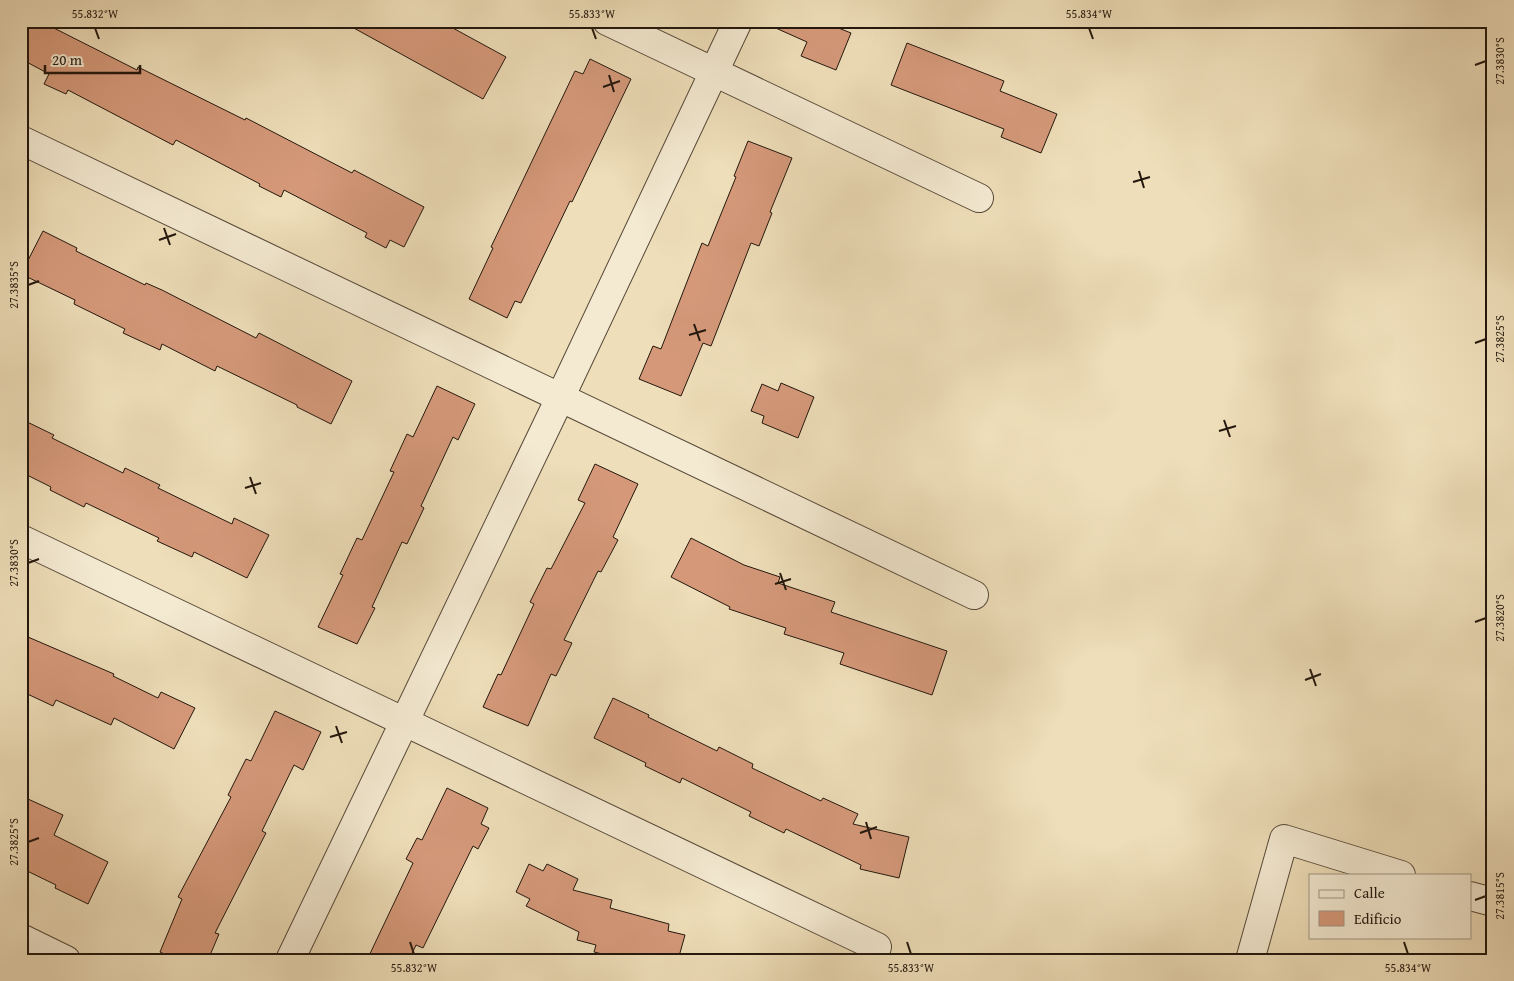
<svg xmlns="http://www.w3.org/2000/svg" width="1514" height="981" font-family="'Gentium Book Plus',serif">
<rect width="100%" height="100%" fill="#eedeb9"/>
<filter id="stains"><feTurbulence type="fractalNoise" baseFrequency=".004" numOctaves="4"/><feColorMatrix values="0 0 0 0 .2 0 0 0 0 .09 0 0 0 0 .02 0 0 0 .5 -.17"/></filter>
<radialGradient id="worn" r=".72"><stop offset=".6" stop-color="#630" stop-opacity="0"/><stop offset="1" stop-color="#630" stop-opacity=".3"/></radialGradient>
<g fill="#d5997a" stroke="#23170d">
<path d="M 21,21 L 40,21 L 137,70 L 138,67 L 245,120 L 246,118 L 352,173 L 354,170 L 424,207 L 404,247 L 390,240 L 386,248 L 365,237 L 367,233 L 284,190 L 281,197 L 259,186 L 260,184 L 176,140 L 173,145 L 68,90 L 66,94 L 44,84 L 49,74 L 21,59 Z"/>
<path d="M 341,21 L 440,21 L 506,57 L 483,99 Z"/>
<path d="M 760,21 L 821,21 L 851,33 L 836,70 L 801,56 L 807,42 Z"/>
<path d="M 907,43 L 1004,81 L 1000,91 L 1057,114 L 1041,153 L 1001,137 L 1004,129 L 891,85 Z"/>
<path d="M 590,59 L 631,79 L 572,202 L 570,201 L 521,303 L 515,301 L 507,318 L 469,299 L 493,248 L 491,247 L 575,71 L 583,74 Z"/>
<path d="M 748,141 L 792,158 L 770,212 L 772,213 L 759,246 L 751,243 L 711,346 L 703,343 L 681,396 L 639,379 L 653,346 L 661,349 L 702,243 L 708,246 L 736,177 L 734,176 Z"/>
<path d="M 43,231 L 77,248 L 76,251 L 145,285 L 146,283 L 162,290 L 256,338 L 259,333 L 352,381 L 331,424 L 297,407 L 297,405 L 217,366 L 215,371 L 162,344 L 160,350 L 123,333 L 125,329 L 74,304 L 75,300 L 21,274 Z"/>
<path d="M 781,383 L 814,397 L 798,438 L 762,423 L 764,416 L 751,411 L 762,384 L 778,391 Z"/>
<path d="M 437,386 L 475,404 L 458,440 L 453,437 L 421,506 L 424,508 L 407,544 L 402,542 L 372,607 L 375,608 L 357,644 L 318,627 L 343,575 L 340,574 L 357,538 L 362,540 L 394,472 L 390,471 L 407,434 L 413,437 Z"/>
<path d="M 21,419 L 54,435 L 52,438 L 123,473 L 125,468 L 160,485 L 158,488 L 232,524 L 234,518 L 269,535 L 247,578 L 194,552 L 192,557 L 157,541 L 159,538 L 86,503 L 84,507 L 50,490 L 51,487 L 21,472 Z"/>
<path d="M 595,464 L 638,484 L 613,537 L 618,540 L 601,572 L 598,571 L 564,640 L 572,643 L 556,676 L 551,674 L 528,726 L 483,707 L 498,674 L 501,675 L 534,604 L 530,602 L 547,568 L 551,569 L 585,503 L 578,500 Z"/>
<path d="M 691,538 L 744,565 L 780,577 L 778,583 L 835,602 L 831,612 L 947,651 L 932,695 L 840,664 L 844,653 L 784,634 L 786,628 L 729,609 L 730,607 L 671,577 Z"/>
<path d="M 21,634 L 114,674 L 113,676 L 158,698 L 161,692 L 195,708 L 174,749 L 114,718 L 111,725 L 56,700 L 53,706 L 21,691 Z"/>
<path d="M 613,698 L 649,715 L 648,717 L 717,751 L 719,747 L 753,764 L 752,768 L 821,801 L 823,798 L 858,814 L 853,824 L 909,837 L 899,878 L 860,869 L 861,865 L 786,829 L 784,833 L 749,816 L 751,812 L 682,778 L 680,783 L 645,766 L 646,763 L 594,738 Z"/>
<path d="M 275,711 L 321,732 L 303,770 L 294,765 L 262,831 L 266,833 L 215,933 L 219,934 L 208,960 L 177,960 L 160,952 L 182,899 L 178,897 L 231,797 L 228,795 L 246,759 L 251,761 Z"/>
<path d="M 447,788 L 488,808 L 481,824 L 489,828 L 478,849 L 473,846 L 423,948 L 416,945 L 409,960 L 367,960 L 413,863 L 406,859 L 417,838 L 422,840 Z"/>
<path d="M 28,799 L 63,815 L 54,835 L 108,862 L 88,904 L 55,888 L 56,885 L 21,868 L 21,813 Z"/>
<path d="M 529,864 L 543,871 L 547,864 L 578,879 L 573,890 L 612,900 L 610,908 L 669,924 L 668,931 L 685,935 L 678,960 L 627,960 L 594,952 L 596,945 L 577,940 L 579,932 L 526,906 L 530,899 L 516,892 Z"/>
</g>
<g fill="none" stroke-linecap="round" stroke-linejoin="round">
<defs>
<g id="street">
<path d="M 607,21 L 979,198"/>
<path d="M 21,140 L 974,595"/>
<path d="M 21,539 L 877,947"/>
<path d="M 1470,896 L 1493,902"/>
<path d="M 21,938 L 66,960"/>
<path d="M 290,960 L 560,398 L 738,21"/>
<path d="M 1250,960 L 1284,839 L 1401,875"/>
</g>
</defs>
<use href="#street" stroke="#564938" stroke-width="30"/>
<use href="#street" stroke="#f4ead2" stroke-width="28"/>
</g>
<path fill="none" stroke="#23170d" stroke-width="2" d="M 95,28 L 99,39M 592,28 L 596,39M 1089,28 L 1093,39M 1475,65 L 1486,61M 609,75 L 614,92M 603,87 L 620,81M 1139,171 L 1144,188M 1133,182 L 1150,177M 164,228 L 170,245M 159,240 L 176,234M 28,285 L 39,281M 694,324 L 700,341M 689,335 L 706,330M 1475,343 L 1486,339M 1224,420 L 1230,437M 1219,431 L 1236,426M 250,477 L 256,494M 245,488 L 261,483M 28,563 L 39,559M 780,573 L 786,590M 775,584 L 791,579M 1475,622 L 1486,618M 1310,669 L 1316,686M 1305,680 L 1321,674M 336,726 L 342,743M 330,737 L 347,732M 866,822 L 871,839M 860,833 L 877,827M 28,842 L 39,838M 1475,900 L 1486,896M 410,942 L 414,954M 907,942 L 911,954M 1404,942 L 1408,954"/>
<rect width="1514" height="981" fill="none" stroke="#eedeb9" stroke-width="55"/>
<rect x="1309" y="874" width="162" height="65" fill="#f4ead2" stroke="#a09683"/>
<rect x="1319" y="890" width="25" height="8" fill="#f4ead2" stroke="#a09683"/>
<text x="1354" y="898" font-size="15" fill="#23170d">Calle</text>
<rect x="1319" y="911" width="25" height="15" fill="#d5997a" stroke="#a09683"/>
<text x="1354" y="924" font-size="15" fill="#23170d">Edificio</text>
<path d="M45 65v8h95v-8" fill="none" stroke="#23170d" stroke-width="2.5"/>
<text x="52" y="65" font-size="15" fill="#23170d" stroke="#f4ead2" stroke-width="4" paint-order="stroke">20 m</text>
<rect x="28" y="28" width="1458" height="926" fill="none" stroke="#23170d" stroke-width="2"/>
<g font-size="12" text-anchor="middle" fill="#23170d">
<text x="95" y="18">55.832°W</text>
<text x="592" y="18">55.833°W</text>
<text x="1089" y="18">55.834°W</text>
<text transform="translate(1500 61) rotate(-90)" y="4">27.3830°S</text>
<text transform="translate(14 285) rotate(-90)" y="4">27.3835°S</text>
<text transform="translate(1500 339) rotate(-90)" y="4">27.3825°S</text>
<text transform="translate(14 563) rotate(-90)" y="4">27.3830°S</text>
<text transform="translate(1500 618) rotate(-90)" y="4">27.3820°S</text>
<text transform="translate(14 842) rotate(-90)" y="4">27.3825°S</text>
<text transform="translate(1500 896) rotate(-90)" y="4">27.3815°S</text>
<text x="414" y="972">55.832°W</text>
<text x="911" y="972">55.833°W</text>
<text x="1408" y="972">55.834°W</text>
</g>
<rect width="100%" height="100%" filter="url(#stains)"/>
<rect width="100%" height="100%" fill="url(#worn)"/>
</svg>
